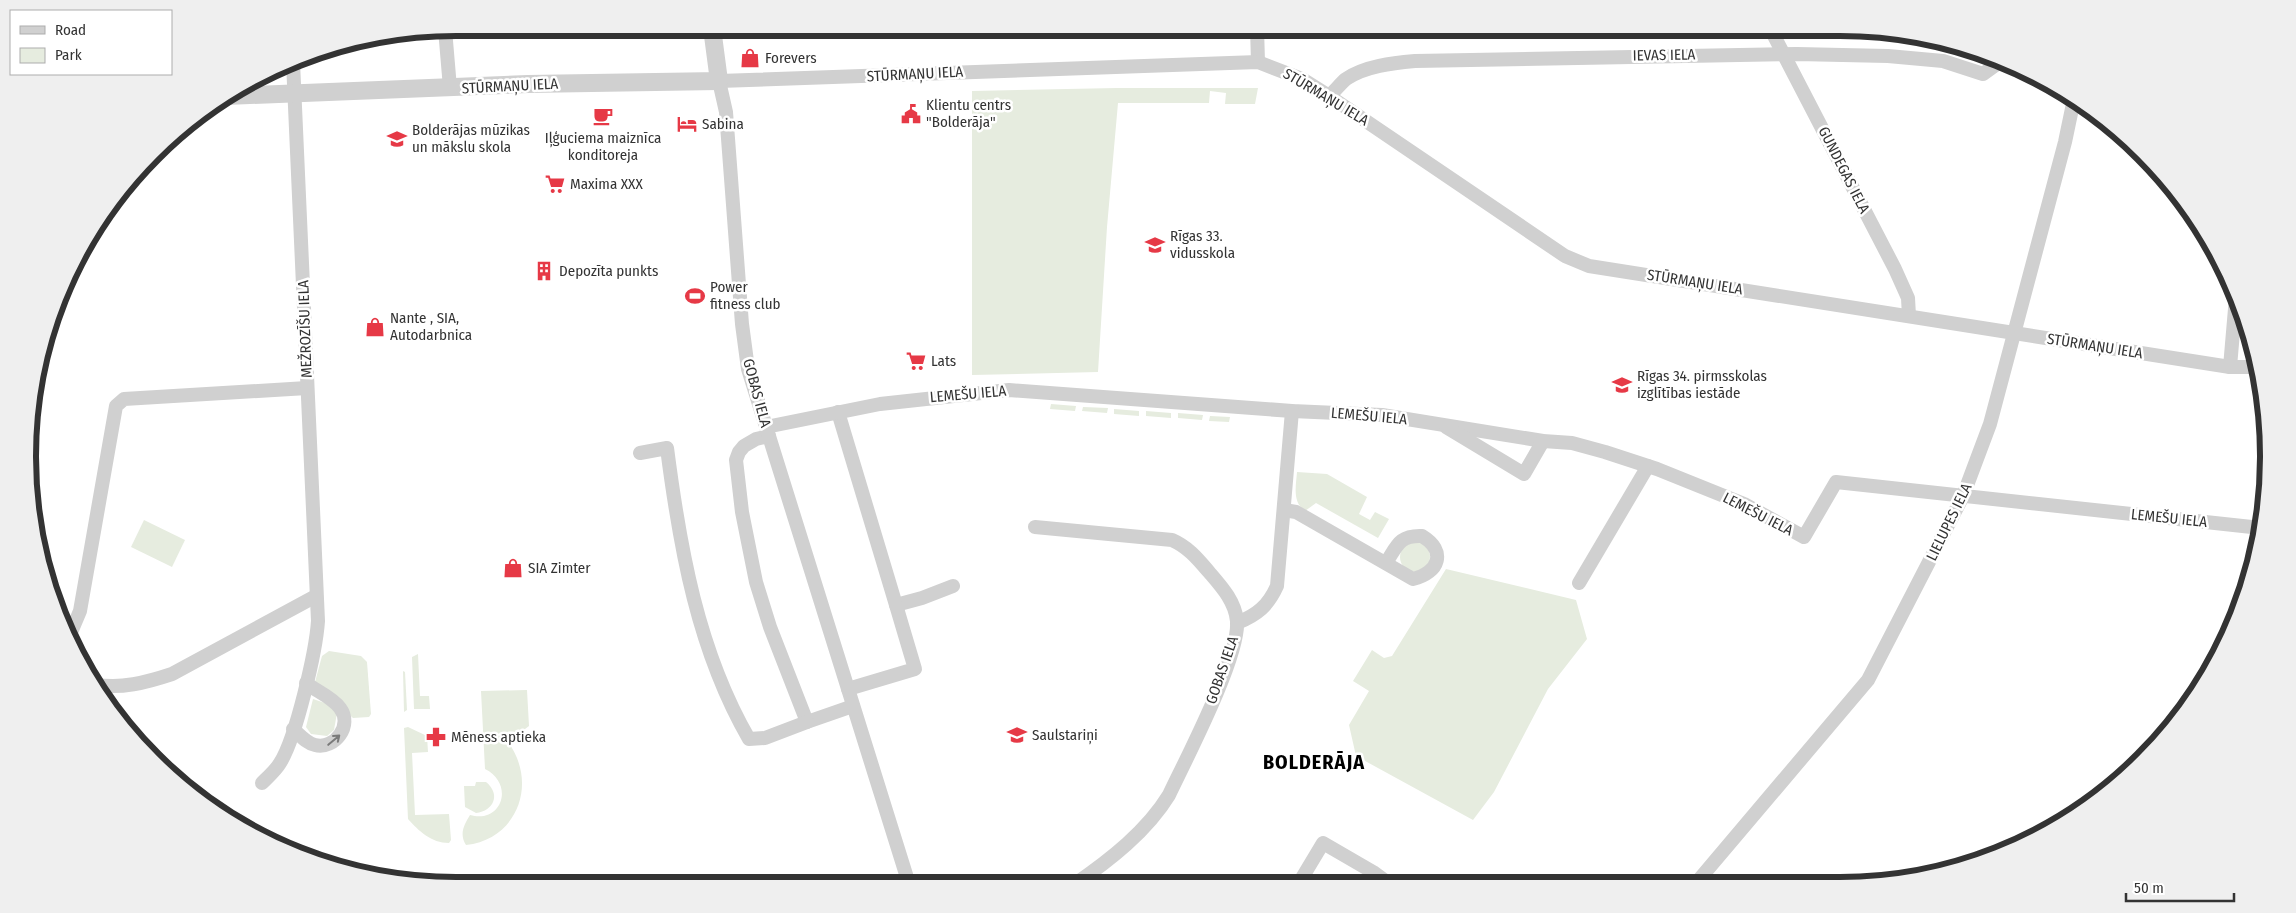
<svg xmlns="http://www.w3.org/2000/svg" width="2296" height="913" font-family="'Fira Sans Condensed',sans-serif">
<rect width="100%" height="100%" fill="#fff"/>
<g fill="#e6ecdf">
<path d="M 1117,88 L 1258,88 L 1255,104 L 1225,104 L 1226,93 L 1210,91 L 1209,103 L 1118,103 L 1107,227 L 1098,372 L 972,375 L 972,91 Z"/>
<path d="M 1051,404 L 1076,406 L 1075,411 L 1050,409 Z"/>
<path d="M 1083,407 L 1108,408 L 1107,413 L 1082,411 Z"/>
<path d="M 1114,409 L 1139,411 L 1139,416 L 1114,414 Z"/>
<path d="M 1146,411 L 1171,413 L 1171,418 L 1146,416 Z"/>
<path d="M 1178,413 L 1203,415 L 1202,420 L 1178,418 Z"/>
<path d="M 1210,416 L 1230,417 L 1229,422 L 1209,421 Z"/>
<path d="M 1297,472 L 1327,474 L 1367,497 L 1359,514 L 1370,520 L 1375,512 L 1389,519 L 1378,538 L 1316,503 L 1305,511 C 1292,502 1296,486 1297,472 Z"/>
<path d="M 144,520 L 185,540 L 172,567 L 131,547 Z"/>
<circle cx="1415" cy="557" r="15"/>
<path d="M 1446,569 L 1576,600 L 1587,639 L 1548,689 L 1494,792 L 1473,820 L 1356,756 L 1349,725 L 1369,691 L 1353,681 L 1372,650 L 1384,658 L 1392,656 Z"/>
<path d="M 329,651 L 361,656 L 367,662 L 371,714 L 369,717 L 353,718 L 315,682 L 322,656 Z"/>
<path d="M 418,654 L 420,696 L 429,696 L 430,709 L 414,709 L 412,657 Z"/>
<path d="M 403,671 L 405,672 L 407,710 L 404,712 Z"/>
<path d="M 527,690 L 529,726 L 508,742 C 538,783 518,839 466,845 C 459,834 464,825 470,815 C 502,824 515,784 485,769 L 481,691 Z"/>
<path d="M 313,699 L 328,704 L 337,713 L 334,730 L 327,736 L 311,734 L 306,727 Z"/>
<path d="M 408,727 L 427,736 L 428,752 L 412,753 L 415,815 L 449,814 L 451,840 L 449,843 C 431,843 419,831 408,819 L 404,728 Z"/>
<path d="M 476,782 L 486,782 C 501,794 494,811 476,813 L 465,807 L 464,786 L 475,786 Z"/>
</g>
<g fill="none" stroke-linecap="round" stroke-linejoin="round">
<g stroke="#d0d0d0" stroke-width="14">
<path d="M 1257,28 L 1258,62"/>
<path d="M 1770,28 L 1895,269 L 1908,298 L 1909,316"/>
<path d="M 445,29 L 450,88"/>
<path d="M 1329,96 C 1335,91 1340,84 1346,79 C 1365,66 1393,63 1415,61 L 1797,54 L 1888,56 L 1943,61 L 1983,74 L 2001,61"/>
<path d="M 2230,367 L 2236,297"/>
<path d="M 838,412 L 896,605 L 922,598 L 953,586"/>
<path d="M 766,427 L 880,404 L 1009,390 L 1292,411 L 1382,415 L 1543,441 L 1572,443 L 1605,452 L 1657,469 L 1744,504 L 1804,537 L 1836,482 L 2261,528"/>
<path d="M 1446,427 L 1524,474 L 1543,441"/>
<path d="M 769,436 L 756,439 L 744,446 L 739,452 L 736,460 L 742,512 L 756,582 L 770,627 L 807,722 L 853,706"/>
<path d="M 640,453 L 667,448 C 680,549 698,651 749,739 L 765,738 L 807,722"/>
<path d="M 1284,510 L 1296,512 L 1413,579 C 1439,573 1447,551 1422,536 C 1399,535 1397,546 1386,563"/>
<path d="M 1035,527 L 1172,540 C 1188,547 1197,558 1209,572 C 1221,586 1235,601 1237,621 C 1240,656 1186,759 1169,795 C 1147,831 1110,860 1075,884"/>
<path d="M 1579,583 L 1648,466"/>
<path d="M 1237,623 C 1257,615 1268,606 1277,586 L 1292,411"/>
<path d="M 69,637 L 80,611 L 116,406 L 124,399 L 307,388"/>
<path d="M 94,684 C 119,690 148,682 172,674 L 316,596"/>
<path d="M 848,689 L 915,669 L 896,605"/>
<path d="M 293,729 C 300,735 306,743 315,745 C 335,750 353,725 340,708 C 332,697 316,691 306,683"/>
<path d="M 262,783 C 268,777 276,770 280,763 C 296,738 316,651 318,621 L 293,62"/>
<path d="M 1697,882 L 1868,680 L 1963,496 L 1990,424 L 2065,142 L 2074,99"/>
<path d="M 1299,883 L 1323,843 L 1373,872 L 1388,883"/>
<path d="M 909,884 L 748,369 L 742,324 L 726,112 L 719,81 L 1258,62 L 1302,79 L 1329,96 L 1565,256 L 1589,266 L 2230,367 L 2257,367"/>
</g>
<path stroke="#d0d0d0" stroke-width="18" d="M 226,96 L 528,84 L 719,81 L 712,28"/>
</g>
<defs><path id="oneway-shaft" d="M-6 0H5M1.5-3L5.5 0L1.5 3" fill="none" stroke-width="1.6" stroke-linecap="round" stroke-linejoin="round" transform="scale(1.25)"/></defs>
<use stroke="#7a7a7a" href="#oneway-shaft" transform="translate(334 740) rotate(-40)"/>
<defs>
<symbol id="shop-bare" viewBox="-9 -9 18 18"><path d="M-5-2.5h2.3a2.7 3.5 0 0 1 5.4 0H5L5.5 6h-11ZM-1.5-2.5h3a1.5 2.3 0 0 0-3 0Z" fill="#e63946" stroke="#fff" stroke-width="2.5" paint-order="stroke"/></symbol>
<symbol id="civic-bare" viewBox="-9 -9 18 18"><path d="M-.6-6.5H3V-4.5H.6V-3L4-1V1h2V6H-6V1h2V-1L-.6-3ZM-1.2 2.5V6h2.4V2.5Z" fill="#e63946" stroke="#fff" stroke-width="2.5" paint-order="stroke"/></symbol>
<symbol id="cafe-bare" viewBox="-9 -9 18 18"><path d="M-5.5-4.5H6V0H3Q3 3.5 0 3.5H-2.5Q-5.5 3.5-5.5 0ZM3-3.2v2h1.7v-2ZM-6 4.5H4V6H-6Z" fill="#e63946" stroke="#fff" stroke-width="2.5" paint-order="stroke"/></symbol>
<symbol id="hotel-bare" viewBox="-9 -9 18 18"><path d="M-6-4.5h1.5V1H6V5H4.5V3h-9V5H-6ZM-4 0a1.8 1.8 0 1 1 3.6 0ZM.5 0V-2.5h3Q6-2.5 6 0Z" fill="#e63946" stroke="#fff" stroke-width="2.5" paint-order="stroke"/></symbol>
<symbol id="school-bare" viewBox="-9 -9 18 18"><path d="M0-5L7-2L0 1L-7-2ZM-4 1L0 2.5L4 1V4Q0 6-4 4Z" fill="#e63946" stroke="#fff" stroke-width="2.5" paint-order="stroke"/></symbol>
<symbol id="supermarket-bare" viewBox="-9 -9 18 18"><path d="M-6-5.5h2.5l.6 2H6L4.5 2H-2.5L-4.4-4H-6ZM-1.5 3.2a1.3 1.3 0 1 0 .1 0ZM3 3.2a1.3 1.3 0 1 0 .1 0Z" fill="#e63946" stroke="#fff" stroke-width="2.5" paint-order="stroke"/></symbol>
<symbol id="building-bare" viewBox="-9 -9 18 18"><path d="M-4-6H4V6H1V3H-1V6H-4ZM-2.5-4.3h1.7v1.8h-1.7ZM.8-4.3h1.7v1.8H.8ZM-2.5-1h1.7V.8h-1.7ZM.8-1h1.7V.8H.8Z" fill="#e63946" stroke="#fff" stroke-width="2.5" paint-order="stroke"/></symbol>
<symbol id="stadium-bare" viewBox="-9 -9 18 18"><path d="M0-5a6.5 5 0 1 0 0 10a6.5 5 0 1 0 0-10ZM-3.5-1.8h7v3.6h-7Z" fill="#e63946" stroke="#fff" stroke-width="2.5" paint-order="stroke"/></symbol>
<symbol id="pharmacy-bare" viewBox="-9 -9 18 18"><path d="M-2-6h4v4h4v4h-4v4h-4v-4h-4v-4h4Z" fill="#e63946" stroke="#fff" stroke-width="2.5" paint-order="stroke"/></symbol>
</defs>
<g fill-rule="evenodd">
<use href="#shop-bare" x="736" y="44" width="28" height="28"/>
<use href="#civic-bare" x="897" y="100" width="28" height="28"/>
<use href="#cafe-bare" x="589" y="102" width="28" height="28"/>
<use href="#hotel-bare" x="673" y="110" width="28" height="28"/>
<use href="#school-bare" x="383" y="125" width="28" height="28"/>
<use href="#supermarket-bare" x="541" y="170" width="28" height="28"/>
<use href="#school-bare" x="1141" y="231" width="28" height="28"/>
<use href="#building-bare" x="530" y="257" width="28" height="28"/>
<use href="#stadium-bare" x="681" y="282" width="28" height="28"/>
<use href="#shop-bare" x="361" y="313" width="28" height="28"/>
<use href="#supermarket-bare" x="902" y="347" width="28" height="28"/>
<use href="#school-bare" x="1608" y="371" width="28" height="28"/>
<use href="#shop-bare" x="499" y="554" width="28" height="28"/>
<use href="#school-bare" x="1003" y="721" width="28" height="28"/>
<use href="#pharmacy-bare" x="422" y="723" width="28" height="28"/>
</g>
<g text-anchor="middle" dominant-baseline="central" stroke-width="5" stroke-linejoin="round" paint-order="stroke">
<g font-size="15" fill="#333" stroke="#fff">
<text transform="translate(1664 55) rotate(-1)">IEVAS IELA</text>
<text transform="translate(915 74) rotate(-3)">STŪRMAŅU IELA</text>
<text transform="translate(510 86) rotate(-3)">STŪRMAŅU IELA</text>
<text transform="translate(1326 97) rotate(31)">STŪRMAŅU IELA</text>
<text transform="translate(1844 170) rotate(63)">GUNDEGAS IELA</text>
<text transform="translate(1695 282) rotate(9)">STŪRMAŅU IELA</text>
<text transform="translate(305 329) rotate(-92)">MEŽROZĪŠU IELA</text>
<text transform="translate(2095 346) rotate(9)">STŪRMAŅU IELA</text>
<text transform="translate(757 393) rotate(75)">GOBAS IELA</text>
<text transform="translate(968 394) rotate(-5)">LEMEŠU IELA</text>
<text transform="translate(1369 416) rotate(5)">LEMEŠU IELA</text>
<text transform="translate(1758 514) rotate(27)">LEMEŠU IELA</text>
<text transform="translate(2169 518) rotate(6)">LEMEŠU IELA</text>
<text transform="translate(1949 522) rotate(-64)">LIELUPES IELA</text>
<text transform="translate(1222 670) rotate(-71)">GOBAS IELA</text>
</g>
<g font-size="15" fill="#333" stroke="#fff" text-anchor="start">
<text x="765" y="58">Forevers</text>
<text x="926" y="105">Klientu centrs<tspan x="926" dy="17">"Bolderāja"</tspan></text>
<text x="702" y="124">Sabina</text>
<text x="412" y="130">Bolderājas mūzikas<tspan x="412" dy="17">un mākslu skola</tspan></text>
<text x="603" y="138" text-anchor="middle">Iļģuciema maiznīca<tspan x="603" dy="17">konditoreja</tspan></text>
<text x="570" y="184">Maxima XXX</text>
<text x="1170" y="236">Rīgas 33.<tspan x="1170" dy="17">vidusskola</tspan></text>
<text x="559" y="271">Depozīta punkts</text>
<text x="710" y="287">Power<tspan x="710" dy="17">fitness club</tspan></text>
<text x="390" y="318">Nante , SIA,<tspan x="390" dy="17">Autodarbnica</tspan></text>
<text x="931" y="361">Lats</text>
<text x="1637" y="376">Rīgas 34. pirmsskolas<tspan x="1637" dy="17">izglītības iestāde</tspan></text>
<text x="528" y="568">SIA Zimter</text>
<text x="1032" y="735">Saulstariņi</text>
<text x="451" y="737">Mēness aptieka</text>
</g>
<g font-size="20" font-weight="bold" letter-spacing="1" fill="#000" stroke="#fff">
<text x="1314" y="762">BOLDERĀJA</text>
</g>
</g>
<path d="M0 0H2296V913H0ZM456 36H1840A420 420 0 0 1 2260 456V457A420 420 0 0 1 1840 877H456A420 420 0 0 1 36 457V456A420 420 0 0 1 456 36Z" fill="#efefef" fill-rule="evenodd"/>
<path fill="none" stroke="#333" stroke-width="6" d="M456 36H1840A420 420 0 0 1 2260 456V457A420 420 0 0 1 1840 877H456A420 420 0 0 1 36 457V456A420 420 0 0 1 456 36Z"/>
<rect x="10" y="10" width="162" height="65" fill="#ffffff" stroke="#adadad"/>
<rect x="20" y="26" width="25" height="8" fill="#d0d0d0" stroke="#adadad"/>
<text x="55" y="35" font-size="15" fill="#333333">Road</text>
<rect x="20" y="48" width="25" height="15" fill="#e6ecdf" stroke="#adadad"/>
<text x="55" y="60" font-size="15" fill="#333333">Park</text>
<path d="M2126 893v8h108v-8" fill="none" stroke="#333333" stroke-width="2.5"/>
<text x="2134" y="893" font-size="15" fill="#333333" stroke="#ffffff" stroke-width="4" paint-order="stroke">50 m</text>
</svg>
